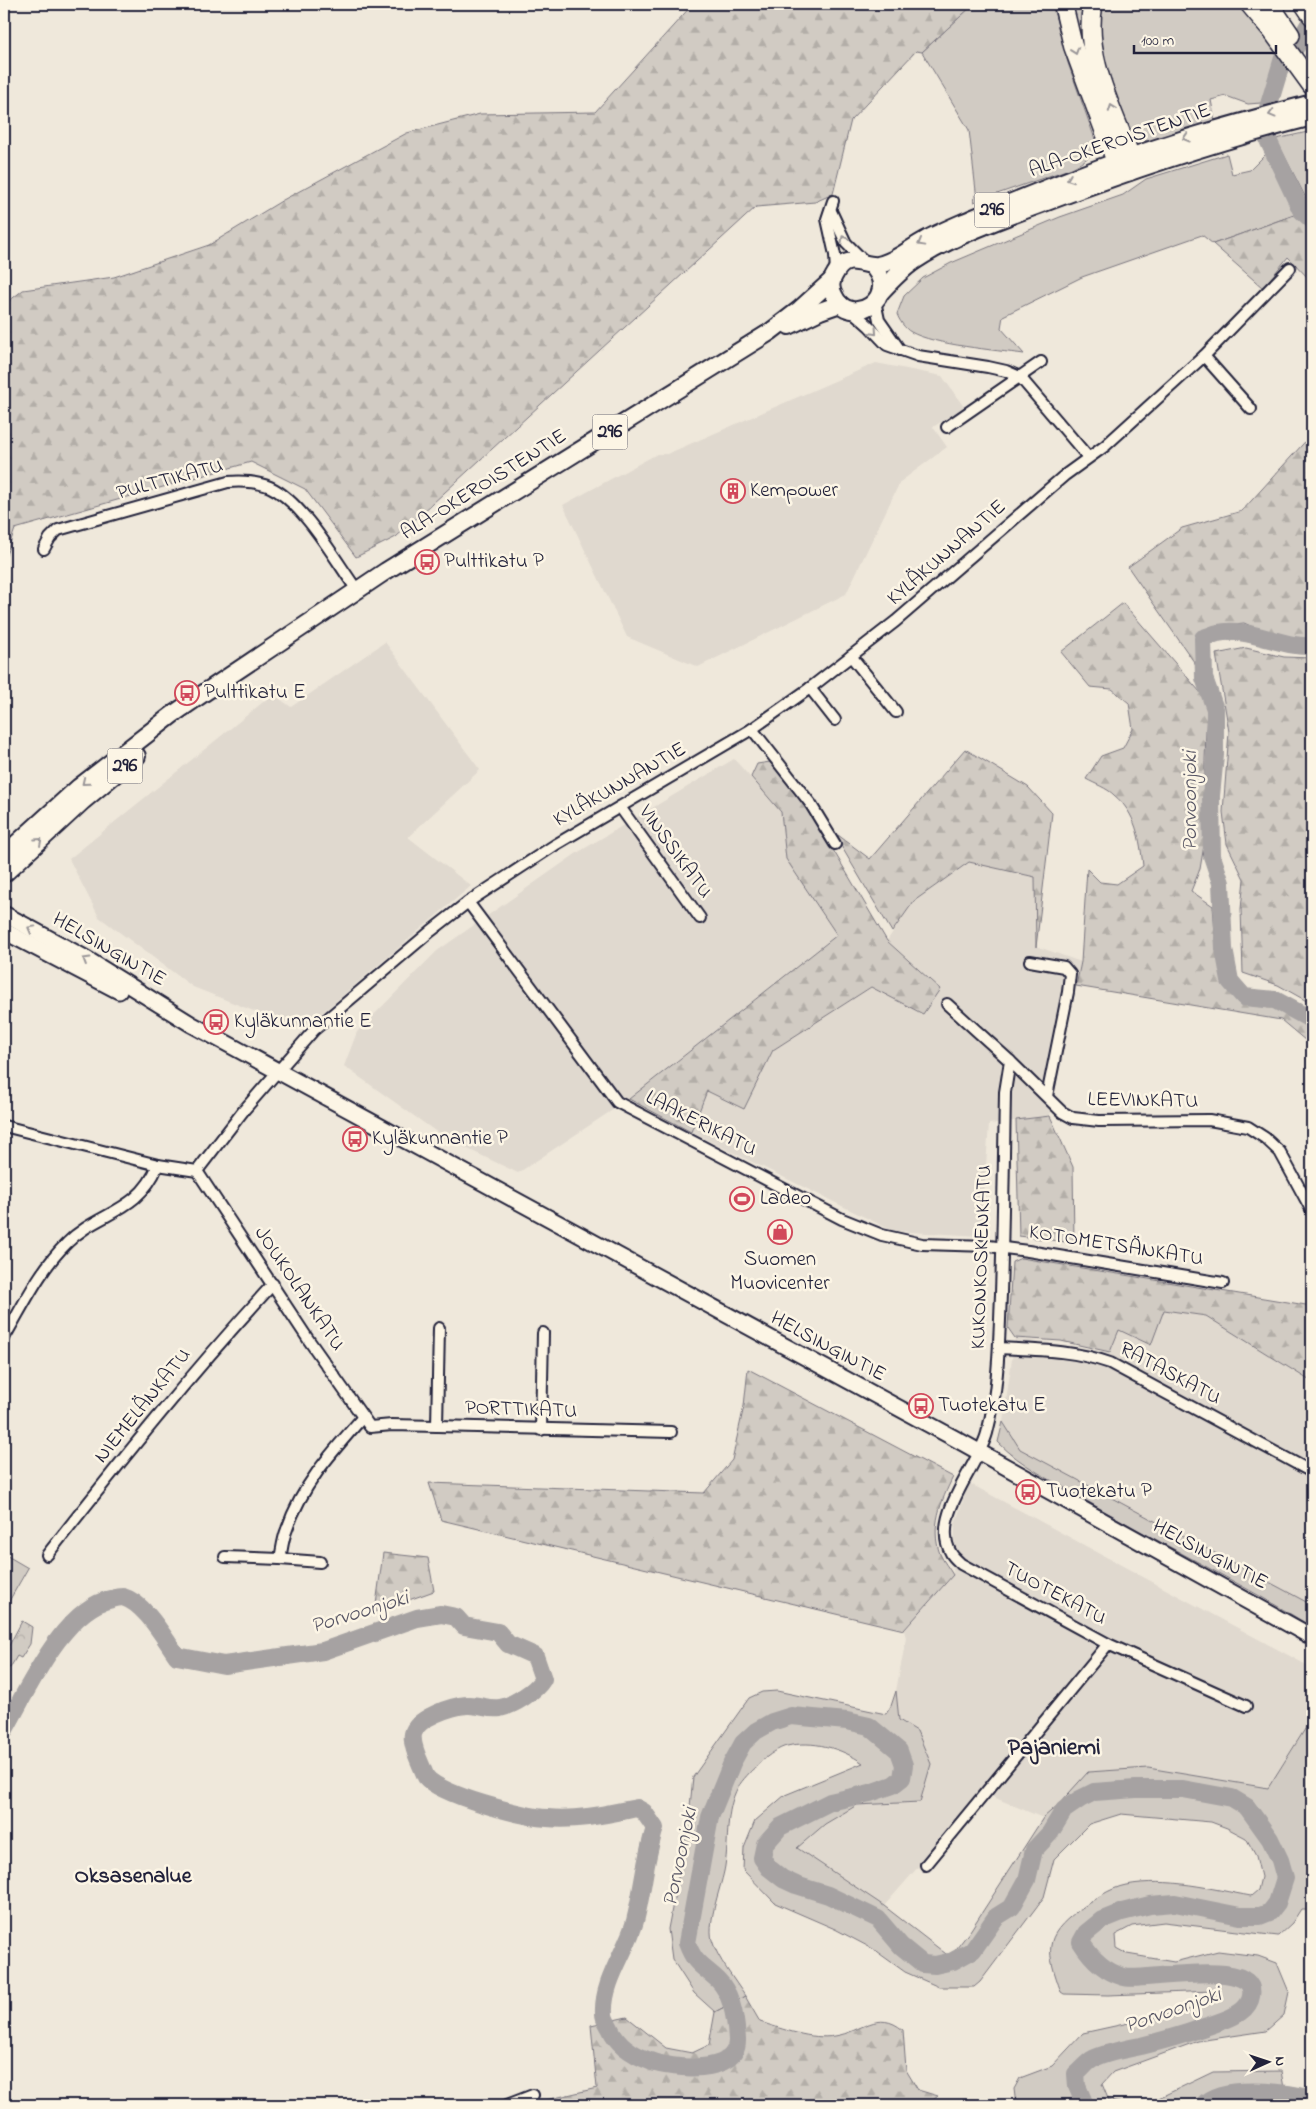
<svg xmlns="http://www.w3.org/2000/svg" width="1316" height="2109" font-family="'Indie Flower',sans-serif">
<defs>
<pattern id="forest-firs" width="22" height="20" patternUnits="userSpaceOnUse" patternTransform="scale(1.25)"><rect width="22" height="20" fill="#d1cbc3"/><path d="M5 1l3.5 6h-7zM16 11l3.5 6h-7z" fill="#b3aea8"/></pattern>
<pattern id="park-crowns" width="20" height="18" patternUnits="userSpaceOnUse" patternTransform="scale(1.25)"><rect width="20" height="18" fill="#d1cbc3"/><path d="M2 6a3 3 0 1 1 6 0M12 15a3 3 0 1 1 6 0" fill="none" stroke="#b3aea8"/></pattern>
</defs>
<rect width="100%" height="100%" fill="#efe8db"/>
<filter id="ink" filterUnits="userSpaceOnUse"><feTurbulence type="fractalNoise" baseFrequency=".02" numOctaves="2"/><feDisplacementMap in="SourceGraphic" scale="10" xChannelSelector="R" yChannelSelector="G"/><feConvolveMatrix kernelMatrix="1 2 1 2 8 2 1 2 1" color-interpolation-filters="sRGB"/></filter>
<g filter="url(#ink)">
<g fill="#e0d9cf">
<path d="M 876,363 L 942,376 L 964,407 L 933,427 L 947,447 L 900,482 L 846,594 L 698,667 L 627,637 L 563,505 L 657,454 L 667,454 Z"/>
<path d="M 385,642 L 480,770 L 408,837 L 471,886 L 302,1030 L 193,987 L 99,917 L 69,859 L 273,694 L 291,707 Z"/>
<path d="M 734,759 L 781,812 L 786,859 L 837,935 L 629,1099 L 518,1173 L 445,1138 L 344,1066 L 357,1032 L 437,951 L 577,853 Z"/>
<path d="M 969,862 L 1035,877 L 1036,946 L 1081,962 L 1050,1116 L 989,1124 L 981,1236 L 893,1231 L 691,1132 L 707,1091 L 744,1109 L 773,1050 L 872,987 L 923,1014 L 940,989 L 887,941 L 913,901 Z"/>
<path d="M 1164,1310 L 1206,1316 L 1312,1382 L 1312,1605 L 1019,1449 L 1003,1422 L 1015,1338 L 1110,1352 L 1119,1330 Z"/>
<path d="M 969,1483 L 1312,1668 L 1312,1718 L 1268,1788 L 1148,1768 L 1059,1804 L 1043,1818 L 979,1791 L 926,1858 L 884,1906 L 797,1848 L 825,1824 L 857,1805 L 920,1802 L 917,1731 L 899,1720 L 896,1691 L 906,1638 L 904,1630 L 953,1575 L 955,1524 Z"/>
</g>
<g fill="#d1cbc3" stroke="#7a767f">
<path d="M 974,4 L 1052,4 L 1068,63 L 1096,142 C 1093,157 1084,161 1072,168 L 974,202 L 976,191 L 969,130 L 922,52 Z"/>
<path d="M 1070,4 L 1087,4 L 1112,125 L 1074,28 Z"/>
<path d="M 1100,4 L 1239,4 L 1274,46 L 1276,57 L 1261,103 L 1248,104 L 1226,96 L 1211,100 L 1215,121 L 1152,141 L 1139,140 L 1132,136 L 1124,122 L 1098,49 Z"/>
<path d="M 1312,131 L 1312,210 L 1276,139 Z"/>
<path d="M 1227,154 L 1232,174 L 1250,170 L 1266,154 L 1297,214 L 1213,244 L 1202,235 L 1082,277 L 1003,316 L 1001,328 L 1024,354 C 995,350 934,345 911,332 C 905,329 899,320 897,314 L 904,296 L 923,278 L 951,263 L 1060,217 L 1123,195 L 1146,179 Z"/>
<path d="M 1003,1422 L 1020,1449 L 1312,1605 L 1312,1627 C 1237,1580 1156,1542 1080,1497 C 1052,1480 1021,1466 998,1442 Z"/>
<path d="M 4,1554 L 28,1568 L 4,1610 Z"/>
<path d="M 777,1691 L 886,1714 L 891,1706 L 896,1691 L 899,1720 L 917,1731 L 931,1764 L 920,1802 L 857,1805 L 825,1824 L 797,1848 L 884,1906 L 950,1957 L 970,1931 L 1043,1818 L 1059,1804 L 1088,1772 L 1148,1768 L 1268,1788 L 1312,1718 L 1312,1888 L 1310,1909 L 1301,1909 L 1292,1923 L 1278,1936 L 1164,1922 L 1132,1926 L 1115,1935 L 1116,1948 L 1127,1954 L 1174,1962 L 1218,1951 L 1258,1956 L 1277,1963 L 1289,1992 L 1284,2015 L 1266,2031 L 1198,2041 L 1113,2072 L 1102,2084 L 1109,2101 L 1120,2103 L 1117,2105 L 1016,2105 L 1014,2089 L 1020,2078 L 1052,2066 L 1083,2033 L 1197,2008 L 1215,2000 L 1214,1991 L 1108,1995 L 1064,1994 L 1061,1992 C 1047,1952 1042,1937 1079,1910 C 1093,1900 1110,1888 1126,1885 C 1168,1877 1211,1889 1251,1896 L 1258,1890 L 1261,1877 L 1256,1856 L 1246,1838 L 1227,1828 L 1211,1822 L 1121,1814 L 1089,1824 L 1054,1859 L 1044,1897 L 980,1982 L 974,1987 L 939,1987 L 905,1972 L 873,1949 L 835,1929 L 775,1903 L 743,1870 L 744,1848 L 755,1821 L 785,1795 L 863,1763 C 841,1748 813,1740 787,1746 C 772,1749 746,1774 738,1787 C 725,1811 729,1840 725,1866 C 722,1886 707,1920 712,1940 C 717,1958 735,1980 745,1996 L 715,2012 L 694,1993 L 672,1959 L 668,1929 L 688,1826 L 693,1777 L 749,1698 L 762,1692 Z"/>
<path d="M 1281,2071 L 1287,2105 L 1144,2105 L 1213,2072 Z"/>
</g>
<g fill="url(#forest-firs)" stroke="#7a767f">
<path d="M 693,4 L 974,4 L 922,52 L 916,51 L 851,120 L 833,194 L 815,202 L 756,207 L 396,537 L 356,557 L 305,489 L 251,462 L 15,529 L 5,558 L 9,599 L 4,604 L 4,305 L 23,290 L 114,277 L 209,245 L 283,200 L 407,133 L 480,114 L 595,112 Z"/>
<path d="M 1297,214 L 1312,227 L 1312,282 L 1288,257 L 1263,288 L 1213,244 Z"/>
<path d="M 1312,411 L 1312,638 L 1295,640 L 1276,637 L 1244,623 L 1214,626 L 1200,631 L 1197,641 L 1201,672 L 1128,567 L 1182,528 L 1242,511 L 1312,434 Z"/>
<path d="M 1123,603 L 1207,700 L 1204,792 L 1204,845 L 1200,869 L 1191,891 L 1213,906 L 1216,949 L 1223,984 L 1241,1003 L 1268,1005 L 1312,1027 L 1312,1046 L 1281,1020 L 1076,986 L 1081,962 L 1087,869 L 1100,882 L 1117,884 L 1143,866 C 1140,839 1136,813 1114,795 C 1107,788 1095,784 1086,779 L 1101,756 L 1123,748 L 1133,729 L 1129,703 L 1112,689 L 1090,687 L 1061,652 Z"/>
<path d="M 1246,648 L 1284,657 L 1312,658 L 1312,1004 L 1278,985 L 1243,973 L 1241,909 L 1244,879 L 1227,844 L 1223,812 L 1229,732 L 1216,654 Z"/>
<path d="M 965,749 L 1028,787 L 1052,813 L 1036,947 L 1035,877 L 969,862 L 914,901 L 892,932 L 840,844 L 838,835 L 870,859 Z"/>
<path d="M 770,762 L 799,798 L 829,843 L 887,941 L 940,989 L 923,1014 L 871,987 L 773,1050 L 744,1109 L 707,1091 L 691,1132 L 629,1099 L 837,935 L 786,859 L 781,812 L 751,777 L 757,764 Z"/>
<path d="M 1050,1116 L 1073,1167 L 1074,1243 L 1019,1236 L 1016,1120 Z"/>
<path d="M 1021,1258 L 1312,1306 L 1312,1382 L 1206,1316 L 1164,1310 L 1151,1345 L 1119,1330 L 1110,1352 L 1061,1341 L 1015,1338 L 1008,1328 L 1012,1262 Z"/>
<path d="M 748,1369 L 953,1477 C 941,1501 930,1527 940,1554 C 943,1561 949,1568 953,1575 L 904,1630 L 441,1520 L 429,1483 L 704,1493 L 732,1460 L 744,1406 Z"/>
<path d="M 383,1553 L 428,1558 L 434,1591 L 375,1612 Z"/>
<path d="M 745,1996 L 760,2022 C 783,2029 811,2040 835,2036 C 862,2032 878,2009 903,2030 L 906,2070 L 918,2090 L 938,2096 L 927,2105 L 525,2105 L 597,2088 L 591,2025 L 627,2017 L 666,2048 L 692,2053 L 709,2045 L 715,2012 Z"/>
</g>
<path fill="url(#park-crowns)" stroke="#7a767f" d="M 22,1621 L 32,1627 L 30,1644 L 21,1658 L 17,1656 L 10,1668 L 4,1666 L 4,1655 Z"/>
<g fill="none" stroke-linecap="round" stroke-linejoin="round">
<g stroke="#a6a2a2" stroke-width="18">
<path d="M 1312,19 L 1296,47 L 1283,58 L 1267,111 L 1268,140 L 1301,210 L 1312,220"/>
<path d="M 1312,646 C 1280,648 1247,626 1218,633 C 1213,634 1208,637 1203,638 L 1204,678 L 1215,709 L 1215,755 L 1211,796 L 1212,856 L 1221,883 L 1224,949 L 1230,981 L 1244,997 L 1275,1000 L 1312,1020"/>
<path d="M 4,1731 C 27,1691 64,1607 112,1599 C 115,1598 120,1597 123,1597 C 145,1603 164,1638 177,1656 L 224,1665 L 323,1651 L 417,1618 L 441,1614 L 456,1617 L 464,1626 L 498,1632 L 508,1644 L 535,1656 L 543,1679 C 536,1691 514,1705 500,1708 C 488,1710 478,1704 467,1705 C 452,1706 416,1718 413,1734 C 411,1745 419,1760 423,1770 C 424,1772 425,1775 426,1777 C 440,1795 524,1817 547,1818 C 578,1821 607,1814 637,1808 L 644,1812 L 655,1828 C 645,1858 643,1890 635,1921 C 627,1951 602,1981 604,2014 C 604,2019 608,2024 610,2028 C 617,2044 633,2055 650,2061 C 671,2069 738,2076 737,2040 C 736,2020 732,1994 718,1980 C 702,1965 695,1965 687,1943 L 710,1817 L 732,1763 L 743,1743 L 756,1731 L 772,1722 L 791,1716 L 847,1721 L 869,1726 L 899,1751 L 904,1765 L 902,1778 L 893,1785 L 870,1793 L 830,1802 L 780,1827 L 765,1844 L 762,1858 L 769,1868 L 783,1879 L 796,1885 L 828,1895 L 878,1919 L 901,1946 L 923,1964 L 935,1965 L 953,1961 L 973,1950 L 996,1917 L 1012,1907 L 1027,1880 L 1034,1850 L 1050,1833 L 1064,1810 L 1080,1799 L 1094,1792 L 1136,1789 L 1183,1789 L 1232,1798 L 1247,1807 L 1270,1839 L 1280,1860 L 1285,1878 L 1277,1903 L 1270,1912 L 1260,1916 L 1240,1916 L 1175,1903 L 1150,1905 L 1122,1912 L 1102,1920 L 1086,1933 L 1081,1942 C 1091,1958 1105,1972 1124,1977 C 1141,1983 1266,1953 1250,2000 C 1244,2017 1215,2023 1199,2029 C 1180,2036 1161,2041 1141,2046 C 1125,2049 1108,2052 1093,2059 C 1087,2062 1082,2069 1076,2074 L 1077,2086 L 1085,2105"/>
<path d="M 1203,2105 C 1222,2084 1287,2092 1312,2099"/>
</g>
<defs>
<g id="minor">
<path d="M 833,201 L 827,219 L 835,255 L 836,272"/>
<path d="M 831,211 L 846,243 L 864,261"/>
<path d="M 875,301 L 879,320 L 900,350"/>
<path d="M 851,310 L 869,326 L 887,345 L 918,356 L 988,367 L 1006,371 L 1020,377 L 1088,457"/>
<path d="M 1204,356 L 1251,409"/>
<path d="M 947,427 L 1041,362"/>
<path d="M 44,549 L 50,538 L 58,530 L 228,482 C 242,481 256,481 270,487 C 303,502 336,561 357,590"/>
<path d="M 851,656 L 896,712"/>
<path d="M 810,688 L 835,720"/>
<path d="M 752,729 L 810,803 L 835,844"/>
<path d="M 620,807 L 700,918"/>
<path d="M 468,902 L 617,1102 L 842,1219 L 882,1235 L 922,1244 L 989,1246 L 1028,1251 L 1223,1283"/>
<path d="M 1030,961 L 1064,967 L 1070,974 L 1068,992 L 1047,1096"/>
<path d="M 947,1004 L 1010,1061 L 1062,1112 L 1073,1118 L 1099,1121 L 1209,1120 L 1248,1127 L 1265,1138 L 1280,1152 L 1312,1211"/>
<path d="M 1010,1061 L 1005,1092 C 1004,1159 1003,1226 1001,1294 C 999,1340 999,1388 987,1433 C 978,1467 930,1517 951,1553 C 953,1557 958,1561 961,1564 L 1108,1644 L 1246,1706"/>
<path d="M 4,1126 L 158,1165"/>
<path d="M 197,1171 L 244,1110 L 314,1030 L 431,931 L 468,902 L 555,845 L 752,729 L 810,688 L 896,621 L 1065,475 L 1105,446 L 1204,356 L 1290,268"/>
<path d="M 197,1171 L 308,1339 L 370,1427 L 392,1425 L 437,1426 L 671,1432"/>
<path d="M 4,1338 C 23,1306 40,1269 67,1243 C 97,1212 139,1213 158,1165 L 197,1171"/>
<path d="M 999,1348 C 1037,1350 1073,1350 1110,1363 L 1312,1472"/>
<path d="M 437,1426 L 439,1328"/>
<path d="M 541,1430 L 543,1333"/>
<path d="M 47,1555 C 120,1462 193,1371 273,1284"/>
<path d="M 225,1557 L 280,1559 C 282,1549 283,1538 287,1529 C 302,1485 332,1452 362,1418"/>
<path d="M 280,1559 L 320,1562"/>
<path d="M 926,1865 L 1108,1644"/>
<path d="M 507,2105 L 533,2095"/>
</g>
<g id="secondary">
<path d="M 4,914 L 85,958 L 191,1024 L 954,1438 L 1312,1637"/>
<path d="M 4,931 L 119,991"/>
</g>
<g id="primary">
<path d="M 871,265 C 903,296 850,331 834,295 C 830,288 831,280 835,274 C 847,251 863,267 878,265 C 895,262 910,248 925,240 C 940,232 957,225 973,218 C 1041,190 1110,162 1181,140 C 1225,126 1268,115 1312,103"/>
<path d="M 880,293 C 891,281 902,269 916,260 C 954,235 1012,215 1055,199 C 1140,167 1225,139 1312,117"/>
<path d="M 789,326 L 820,311 L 840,304"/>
<path d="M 4,855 L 79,787 L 172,715 L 201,695 L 386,571 L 770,332 L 800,309 L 832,280"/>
<path d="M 4,874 L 83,801 L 137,756"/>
</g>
<g id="trunk">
<path d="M 1063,4 L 1073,46 L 1116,162 L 1129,171"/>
<path d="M 1304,4 L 1312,16"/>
</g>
<g id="motorway">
<path d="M 1093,4 C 1083,56 1112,109 1130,157 L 1129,171"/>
<path d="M 1250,4 L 1272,30 L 1312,85"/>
<path d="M 1269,4 L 1290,35"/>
</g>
</defs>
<use href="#minor" stroke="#22223b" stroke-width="14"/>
<use href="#secondary" stroke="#22223b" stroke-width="19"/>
<use href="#primary" stroke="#22223b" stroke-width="20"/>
<use href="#trunk" stroke="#22223b" stroke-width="21"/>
<use href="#motorway" stroke="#22223b" stroke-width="22"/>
<use href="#minor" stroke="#fcf5e5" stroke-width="10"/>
<use href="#secondary" stroke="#fcf5e5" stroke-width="15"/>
<use href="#primary" stroke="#fcf5e5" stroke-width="16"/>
<use href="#trunk" stroke="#fcf5e5" stroke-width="18"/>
<use href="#motorway" stroke="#fcf5e5" stroke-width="19"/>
</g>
<defs><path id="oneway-chevron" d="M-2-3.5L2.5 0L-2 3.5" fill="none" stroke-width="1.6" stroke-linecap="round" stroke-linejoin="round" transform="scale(1.25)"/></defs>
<g stroke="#9a9698">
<use href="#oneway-chevron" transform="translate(1075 51) rotate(71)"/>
<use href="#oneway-chevron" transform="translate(1112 108) rotate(-110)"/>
<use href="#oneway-chevron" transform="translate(1272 114) rotate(165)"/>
<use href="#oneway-chevron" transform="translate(1186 138) rotate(163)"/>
<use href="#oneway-chevron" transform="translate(1070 179) rotate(159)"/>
<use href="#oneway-chevron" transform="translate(844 239) rotate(-120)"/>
<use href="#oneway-chevron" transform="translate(921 243) rotate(151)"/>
<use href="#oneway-chevron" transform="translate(874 332) rotate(48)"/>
<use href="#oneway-chevron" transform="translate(85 782) rotate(141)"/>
<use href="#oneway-chevron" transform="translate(39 841) rotate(-42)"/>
<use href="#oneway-chevron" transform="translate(31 929) rotate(-151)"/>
<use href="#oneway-chevron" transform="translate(86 960) rotate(-149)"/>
</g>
</g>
<defs>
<symbol id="building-ring" viewBox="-11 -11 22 22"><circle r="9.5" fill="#fcf5e5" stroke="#d1495b" stroke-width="1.5"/><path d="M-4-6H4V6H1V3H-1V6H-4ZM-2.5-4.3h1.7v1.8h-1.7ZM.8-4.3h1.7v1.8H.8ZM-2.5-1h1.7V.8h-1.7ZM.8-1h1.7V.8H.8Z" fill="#d1495b"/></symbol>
<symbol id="bus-ring" viewBox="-11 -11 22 22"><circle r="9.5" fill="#fcf5e5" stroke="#d1495b" stroke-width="1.5"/><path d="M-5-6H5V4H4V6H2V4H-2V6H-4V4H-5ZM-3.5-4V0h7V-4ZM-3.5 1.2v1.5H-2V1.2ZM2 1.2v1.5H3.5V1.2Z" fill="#d1495b"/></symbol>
<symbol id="stadium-ring" viewBox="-11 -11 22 22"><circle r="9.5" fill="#fcf5e5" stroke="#d1495b" stroke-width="1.5"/><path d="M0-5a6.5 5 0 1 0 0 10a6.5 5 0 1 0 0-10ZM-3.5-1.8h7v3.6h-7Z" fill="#d1495b"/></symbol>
<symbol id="shop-ring" viewBox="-11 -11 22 22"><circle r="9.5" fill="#fcf5e5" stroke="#d1495b" stroke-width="1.5"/><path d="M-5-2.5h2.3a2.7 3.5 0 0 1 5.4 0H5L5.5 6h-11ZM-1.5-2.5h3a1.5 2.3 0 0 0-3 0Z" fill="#d1495b"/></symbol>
</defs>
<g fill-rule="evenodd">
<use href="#building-ring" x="719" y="477" width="28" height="28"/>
<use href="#bus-ring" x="413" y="548" width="28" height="28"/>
<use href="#bus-ring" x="173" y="679" width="28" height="28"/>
<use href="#bus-ring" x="202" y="1008" width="28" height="28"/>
<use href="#bus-ring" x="341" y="1125" width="28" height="28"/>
<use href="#stadium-ring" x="728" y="1185" width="28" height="28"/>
<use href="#shop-ring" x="766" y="1218" width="28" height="28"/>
<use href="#bus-ring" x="907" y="1392" width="28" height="28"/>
<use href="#bus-ring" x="1014" y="1478" width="28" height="28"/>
</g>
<g text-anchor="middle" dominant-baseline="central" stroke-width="5" stroke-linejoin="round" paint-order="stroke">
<g fill="#fcf5e5" stroke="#63616e" stroke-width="1">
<rect x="974.5" y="192.5" width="35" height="35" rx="4"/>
<rect x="592.5" y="414.5" width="35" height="35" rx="4"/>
<rect x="107.5" y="748.5" width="35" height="35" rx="4"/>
</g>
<g font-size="20" font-weight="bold" fill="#22223b">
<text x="992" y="210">296</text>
<text x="610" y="432">296</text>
<text x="125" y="766">296</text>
</g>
<g font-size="21" fill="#22223b" stroke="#fcf5e5">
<text transform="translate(1120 141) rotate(-19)">ALA-OKEROISTENTIE</text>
<text transform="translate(170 480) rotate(-15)">PULTTIKATU</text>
<text transform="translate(484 485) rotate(-32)">ALA-OKEROISTENTIE</text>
<text transform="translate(947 553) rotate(-41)">KYLÄKUNNANTIE</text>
<text transform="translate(620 785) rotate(-30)">KYLÄKUNNANTIE</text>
<text transform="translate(675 852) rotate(54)">VINSSIKATU</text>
<text transform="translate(109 950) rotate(30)">HELSINGINTIE</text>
<text transform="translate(1143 1101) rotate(1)">LEEVINKATU</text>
<text transform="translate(701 1124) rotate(27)">LAAKERIKATU</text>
<text transform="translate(1116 1246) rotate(9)">KOTOMETSÄNKATU</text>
<text transform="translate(982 1257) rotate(-88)">KUKONKOSKENKATU</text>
<text transform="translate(299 1289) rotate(56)">JOUKOLANKATU</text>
<text transform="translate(828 1347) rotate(28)">HELSINGINTIE</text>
<text transform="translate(1170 1374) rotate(28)">RATASKATU</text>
<text transform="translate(143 1406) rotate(-51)">NIEMELÄNKATU</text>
<text transform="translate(521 1410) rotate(2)">PORTTIKATU</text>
<text transform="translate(1210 1555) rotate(28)">HELSINGINTIE</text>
<text transform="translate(1055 1594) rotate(28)">TUOTEKATU</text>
</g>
<g font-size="21" fill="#22223b" stroke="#fcf5e5" text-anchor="start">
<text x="750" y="491">Kempower</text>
<text x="444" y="562">Pulttikatu P</text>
<text x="204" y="693">Pulttikatu E</text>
<text x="234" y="1022">Kyläkunnantie E</text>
<text x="372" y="1139">Kyläkunnantie P</text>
<text x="760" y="1199">Ladeo</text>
<text x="780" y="1260" text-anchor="middle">Suomen<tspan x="780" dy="24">Muovicenter</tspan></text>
<text x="938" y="1406">Tuotekatu E</text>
<text x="1046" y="1492">Tuotekatu P</text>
</g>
<g font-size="22" font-style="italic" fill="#575564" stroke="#fcf5e5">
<text transform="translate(1191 801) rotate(-90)">Porvoonjoki</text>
<text transform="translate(360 1613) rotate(-17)">Porvoonjoki</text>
<text transform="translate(681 1857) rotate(-78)">Porvoonjoki</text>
<text transform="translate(1173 2011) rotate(-19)">Porvoonjoki</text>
</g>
<g font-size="22" font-weight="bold" fill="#22223b" stroke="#fcf5e5">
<text x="133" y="1877">Oksasenalue</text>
</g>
<g font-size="24" font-weight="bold" fill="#22223b" stroke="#fcf5e5">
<text x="1054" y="1748">Pajaniemi</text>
</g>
</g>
<rect width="1316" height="2109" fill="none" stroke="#fcf5e5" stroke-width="20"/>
<rect x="10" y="10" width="1296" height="2089" fill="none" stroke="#22223b" stroke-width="2" filter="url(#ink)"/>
<g transform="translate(1268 2062) rotate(87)" stroke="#fcf5e5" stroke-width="4" paint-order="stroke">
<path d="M0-4L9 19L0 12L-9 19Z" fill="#22223b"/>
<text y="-8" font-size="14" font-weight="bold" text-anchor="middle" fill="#22223b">N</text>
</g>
<path d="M1134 45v8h142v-8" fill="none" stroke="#22223b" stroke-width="2.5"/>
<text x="1141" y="45" font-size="15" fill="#22223b" stroke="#fcf5e5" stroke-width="4" paint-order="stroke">100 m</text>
</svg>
